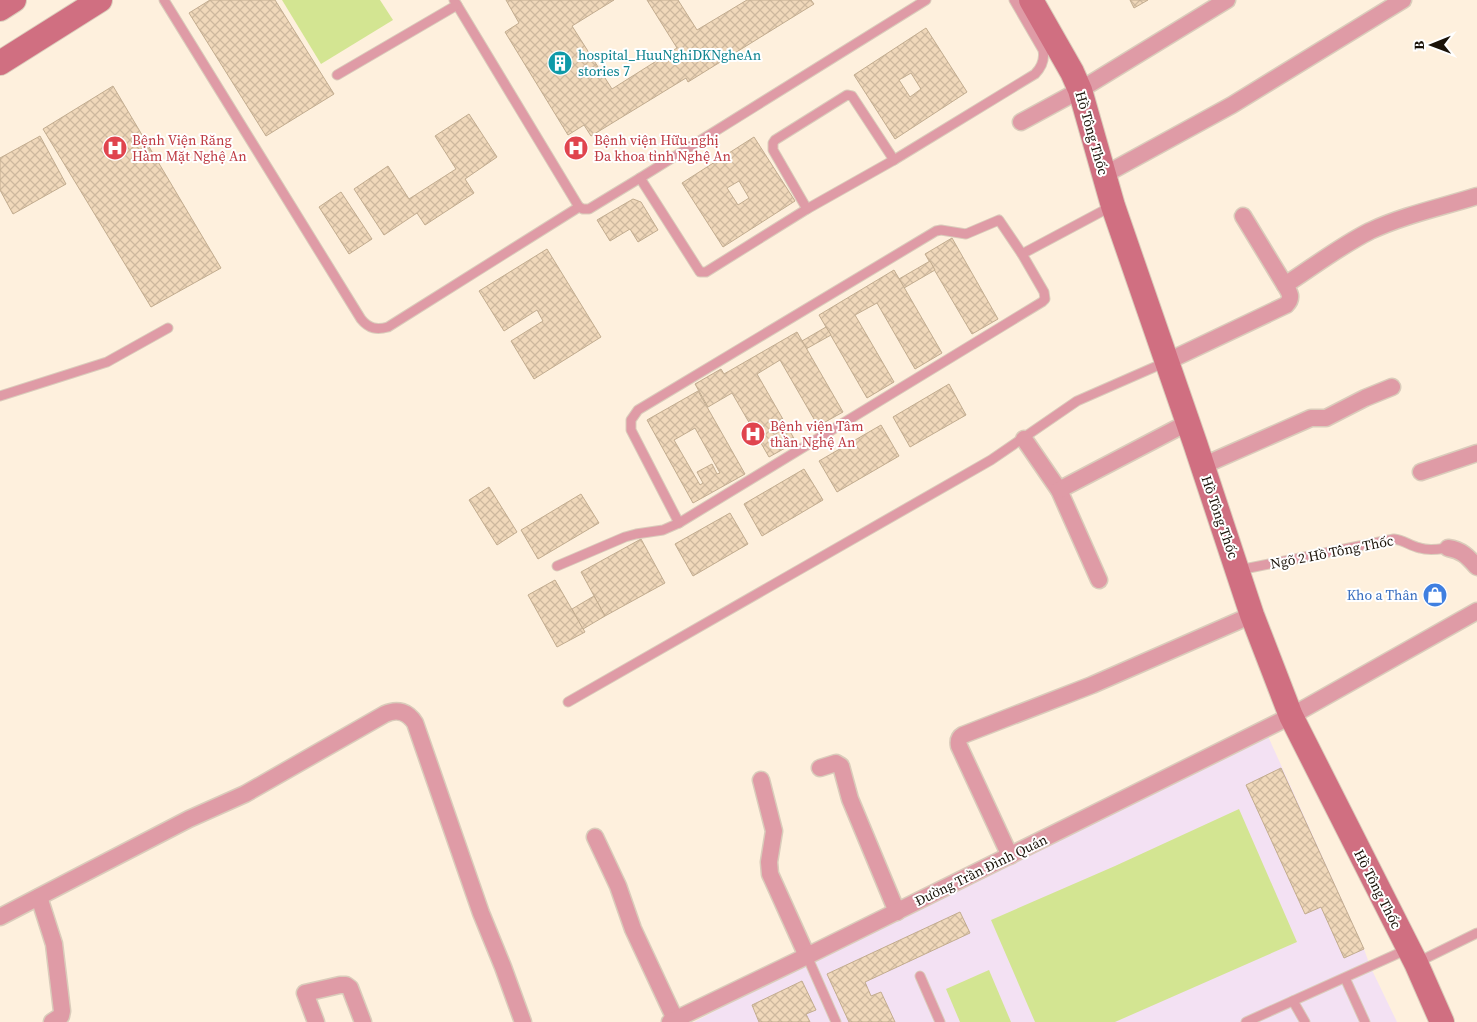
<svg xmlns="http://www.w3.org/2000/svg" width="1477" height="1022" font-family="'Source Serif 4',serif">
<defs>
<pattern id="building-cross-hatch" width="8" height="8" patternUnits="userSpaceOnUse" patternTransform="scale(1.25)"><rect width="8" height="8" fill="#f0d8ba"/><path d="M0 0l8 8M0 8l8-8" fill="none" stroke="#cdb89e"/></pattern>
</defs>
<rect width="100%" height="100%" fill="#fef0dd"/>
<path fill="#f3e1f3" d="M 1267,734 L 1364,949 L 1370,966 L 1397,1022 L 694,1022 L 809,961 Z"/>
<g fill="#d3e592">
<path d="M 282,0 L 380,0 L 393,20 L 321,64 Z"/>
<path d="M 1239,809 L 1297,942 L 1115,1022 L 1035,1022 L 991,920 L 1115,866 Z"/>
<path d="M 989,970 L 1011,1022 L 960,1022 L 946,989 Z"/>
</g>
<g fill="url(#building-cross-hatch)" stroke="#c2ac8f" fill-rule="evenodd">
<path d="M 210,0 L 275,0 L 334,94 L 266,136 L 189,13 Z"/>
<path d="M 506,0 L 614,0 L 572,26 L 612,89 L 677,48 L 647,0 L 678,0 L 697,30 L 747,0 L 811,0 L 814,4 L 688,82 L 686,78 L 591,136 L 584,125 L 568,135 L 505,32 L 519,23 Z"/>
<path d="M 1130,0 L 1148,0 L 1134,8 Z"/>
<path d="M 926,28 L 967,92 L 895,139 L 854,75 ZM 911,73 L 921,89 L 910,97 L 899,80 Z"/>
<path d="M 113,86 L 221,268 L 151,307 L 43,129 Z"/>
<path d="M 469,114 L 497,157 L 465,179 L 474,193 L 425,225 L 417,213 L 384,235 L 354,189 L 388,166 L 409,199 L 456,169 L 435,136 Z"/>
<path d="M 40,136 L 66,184 L 13,214 L 0,190 L 0,158 Z"/>
<path d="M 754,137 L 795,201 L 723,247 L 682,183 ZM 739,181 L 749,198 L 738,205 L 727,188 Z"/>
<path d="M 341,192 L 372,239 L 349,254 L 319,207 Z"/>
<path d="M 633,199 L 641,202 L 658,230 L 638,242 L 630,229 L 610,241 L 597,220 Z"/>
<path d="M 952,238 L 998,319 L 972,334 L 925,254 Z"/>
<path d="M 547,249 L 601,337 L 534,379 L 511,341 L 543,321 L 537,310 L 504,331 L 479,291 Z"/>
<path d="M 930,261 L 935,270 L 904,288 L 899,279 Z"/>
<path d="M 894,270 L 942,353 L 915,369 L 877,303 L 855,315 L 894,382 L 867,398 L 819,315 Z"/>
<path d="M 826,327 L 831,335 L 806,349 L 802,341 Z"/>
<path d="M 797,332 L 843,412 L 818,426 L 780,360 L 757,374 L 796,442 L 769,457 L 732,393 L 708,407 L 695,384 L 721,369 L 724,374 Z"/>
<path d="M 949,384 L 966,415 L 910,447 L 893,417 Z"/>
<path d="M 698,391 L 745,474 L 693,503 L 647,420 ZM 695,428 L 720,473 L 717,474 L 712,464 L 697,472 L 703,483 L 700,485 L 674,440 Z"/>
<path d="M 881,425 L 899,456 L 837,492 L 819,461 Z"/>
<path d="M 804,469 L 823,500 L 762,536 L 744,504 Z"/>
<path d="M 489,487 L 517,532 L 497,545 L 469,500 Z"/>
<path d="M 581,494 L 599,523 L 538,559 L 521,530 Z"/>
<path d="M 730,513 L 748,544 L 693,576 L 675,544 Z"/>
<path d="M 641,539 L 665,583 L 605,616 L 581,572 Z"/>
<path d="M 555,580 L 585,632 L 557,647 L 528,595 Z"/>
<path d="M 594,596 L 605,616 L 583,629 L 572,609 Z"/>
<path d="M 1281,768 L 1364,949 L 1344,958 L 1321,907 L 1305,914 L 1246,785 Z"/>
<path d="M 960,912 L 970,933 L 865,982 L 871,996 L 881,992 L 895,1022 L 849,1022 L 827,974 Z"/>
<path d="M 802,981 L 816,1010 L 806,1014 L 810,1022 L 759,1022 L 752,1005 Z"/>
</g>
<g fill="none" stroke-linecap="round" stroke-linejoin="round">
<defs>
<g id="lane">
<path d="M 164,0 L 361,319 C 369,329 377,330 388,327 L 579,207 L 583,209 L 589,209 L 640,178 L 926,0"/>
<path d="M 454,0 L 579,207"/>
<path d="M 337,75 L 457,5"/>
<path d="M 640,178 L 700,272 L 706,272 L 807,209 L 894,160 L 1035,74 C 1042,67 1045,60 1043,50 L 1014,0"/>
<path d="M 807,209 L 773,150 L 773,143 L 775,140 L 847,95 L 852,96 L 894,160"/>
<path d="M 0,396 L 107,362 L 168,328"/>
<path d="M 679,523 L 631,430 L 631,420 L 638,410 L 936,231 L 941,230 L 966,234 L 999,220 L 1022,254"/>
<path d="M 557,566 L 625,537 L 636,534 L 663,530 L 679,523 L 1042,302 L 1045,299 L 1044,292 L 1022,254 L 1112,206"/>
<path d="M 1239,570 L 1394,539 C 1404,540 1410,546 1420,548 C 1429,551 1439,549 1448,548"/>
<path d="M 568,702 L 991,460 L 1077,401 L 1166,362"/>
<path d="M 807,956 L 836,1022"/>
<path d="M 1416,963 L 1477,933"/>
<path d="M 920,976 L 940,1022"/>
<path d="M 1345,978 L 1365,1022"/>
<path d="M 1293,1001 L 1305,1022"/>
<path d="M 1246,1022 L 1408,949"/>
</g>
<g id="street">
<path d="M 1021,122 L 1080,90 L 1227,0"/>
<path d="M 1104,175 L 1232,105 L 1403,0"/>
<path d="M 1243,216 L 1285,285"/>
<path d="M 1166,362 L 1286,305 C 1293,298 1290,293 1285,285 C 1313,267 1340,246 1370,231 C 1404,215 1442,207 1477,196"/>
<path d="M 1024,439 L 1059,490 L 1099,580"/>
<path d="M 1202,466 L 1311,418 L 1326,418 L 1365,398 L 1392,387"/>
<path d="M 1421,472 L 1477,453"/>
<path d="M 1059,490 L 1187,423"/>
<path d="M 1448,548 C 1462,550 1468,557 1477,567"/>
<path d="M 820,768 L 836,763 L 841,766 L 850,799 L 897,912"/>
<path d="M 761,780 L 774,831 L 769,862 L 770,874 L 807,956"/>
<path d="M 595,837 L 618,886 L 633,929 L 675,1019"/>
<path d="M 1010,856 L 959,746 C 958,741 958,738 963,735 L 1092,685 L 1252,615"/>
<path d="M 39,897 L 54,944 L 62,1011 L 61,1016 L 52,1022"/>
<path d="M 0,917 L 189,819 L 245,794 L 385,714 C 398,708 408,712 415,723 L 481,913 L 503,967 L 523,1022"/>
<path d="M 316,1022 L 305,993 L 340,985 L 346,985 L 350,988 L 363,1022"/>
<path d="M 670,1022 L 807,956 L 1291,716 L 1477,611"/>
</g>
<g id="secondary">
<path d="M 1031,0 L 1072,72 L 1080,90 L 1113,206 L 1195,443 L 1252,615 L 1291,716 L 1416,963 L 1442,1022"/>
<path d="M 0,9 L 14,0"/>
<path d="M 0,63 L 100,0"/>
</g>
</defs>
<use href="#lane" stroke="#daccbb" stroke-width="11"/>
<use href="#street" stroke="#daccbb" stroke-width="19"/>
<use href="#secondary" stroke="#daccbb" stroke-width="26"/>
<use href="#lane" stroke="#df9ba6" stroke-width="9"/>
<use href="#street" stroke="#df9ba6" stroke-width="16"/>
<use href="#secondary" stroke="#d06f81" stroke-width="24"/>
</g>
<defs>
<symbol id="building-disc" viewBox="-11 -11 22 22"><circle r="9.5" fill="#0f9aa8" stroke="#fff"/><path d="M-4-6H4V6H1V3H-1V6H-4ZM-2.5-4.3h1.7v1.8h-1.7ZM.8-4.3h1.7v1.8H.8ZM-2.5-1h1.7V.8h-1.7ZM.8-1h1.7V.8H.8Z" fill="#fff"/></symbol>
<symbol id="hospital-disc" viewBox="-11 -11 22 22"><circle r="9.5" fill="#e0444e" stroke="#fff"/><path d="M-5-5h3v3.5h4V-5h3V5h-3V1.5h-4V5h-3Z" fill="#fff"/></symbol>
<symbol id="shop-disc" viewBox="-11 -11 22 22"><circle r="9.5" fill="#3f7fe0" stroke="#fff"/><path d="M-5-2.5h2.3a2.7 3.5 0 0 1 5.4 0H5L5.5 6h-11ZM-1.5-2.5h3a1.5 2.3 0 0 0-3 0Z" fill="#fff"/></symbol>
</defs>
<g fill-rule="evenodd">
<use href="#building-disc" x="546" y="49" width="28" height="28"/>
<use href="#hospital-disc" x="101" y="134" width="28" height="28"/>
<use href="#hospital-disc" x="562" y="134" width="28" height="28"/>
<use href="#hospital-disc" x="739" y="420" width="28" height="28"/>
<use href="#shop-disc" x="1421" y="581" width="28" height="28"/>
</g>
<g text-anchor="middle" dominant-baseline="central" stroke-width="4" stroke-linejoin="round" paint-order="stroke">
<g font-size="14" fill="#0d838f" stroke="#fff" text-anchor="start">
<text x="578" y="55">hospital_HuuNghiDKNgheAn<tspan x="578" dy="16">stories 7</tspan></text>
</g>
<g font-size="14" fill="#1a1208" stroke="#fff">
<text transform="translate(1092 133) rotate(74)">Hồ Tông Thốc</text>
<text transform="translate(1220 517) rotate(71)">Hồ Tông Thốc</text>
<text transform="translate(1332 552) rotate(-11)">Ngõ 2 Hồ Tông Thốc</text>
<text transform="translate(981 870) rotate(-26)">Đường Trần Đình Quán</text>
<text transform="translate(1378 889) rotate(63)">Hồ Tông Thốc</text>
</g>
<g font-size="14" fill="#be3a42" stroke="#fff" text-anchor="start">
<text x="132" y="140">Bệnh Viện Răng<tspan x="132" dy="16">Hàm Mặt Nghệ An</tspan></text>
<text x="594" y="140">Bệnh viện Hữu nghị<tspan x="594" dy="16">Đa khoa tỉnh Nghệ An</tspan></text>
<text x="770" y="426">Bệnh viện Tâm<tspan x="770" dy="16">thần Nghệ An</tspan></text>
</g>
<g font-size="14" fill="#366cbe" stroke="#fff" text-anchor="end">
<text x="1418" y="595">Kho a Thân</text>
</g>
</g>
<g transform="translate(1432 45) rotate(269)" stroke="#ffffff" stroke-width="4" paint-order="stroke">
<path d="M0-4L9 19L0 12L-9 19Z" fill="#1a1208"/>
<text y="-8" font-size="14" font-weight="bold" text-anchor="middle" fill="#1a1208">B</text>
</g>
</svg>
